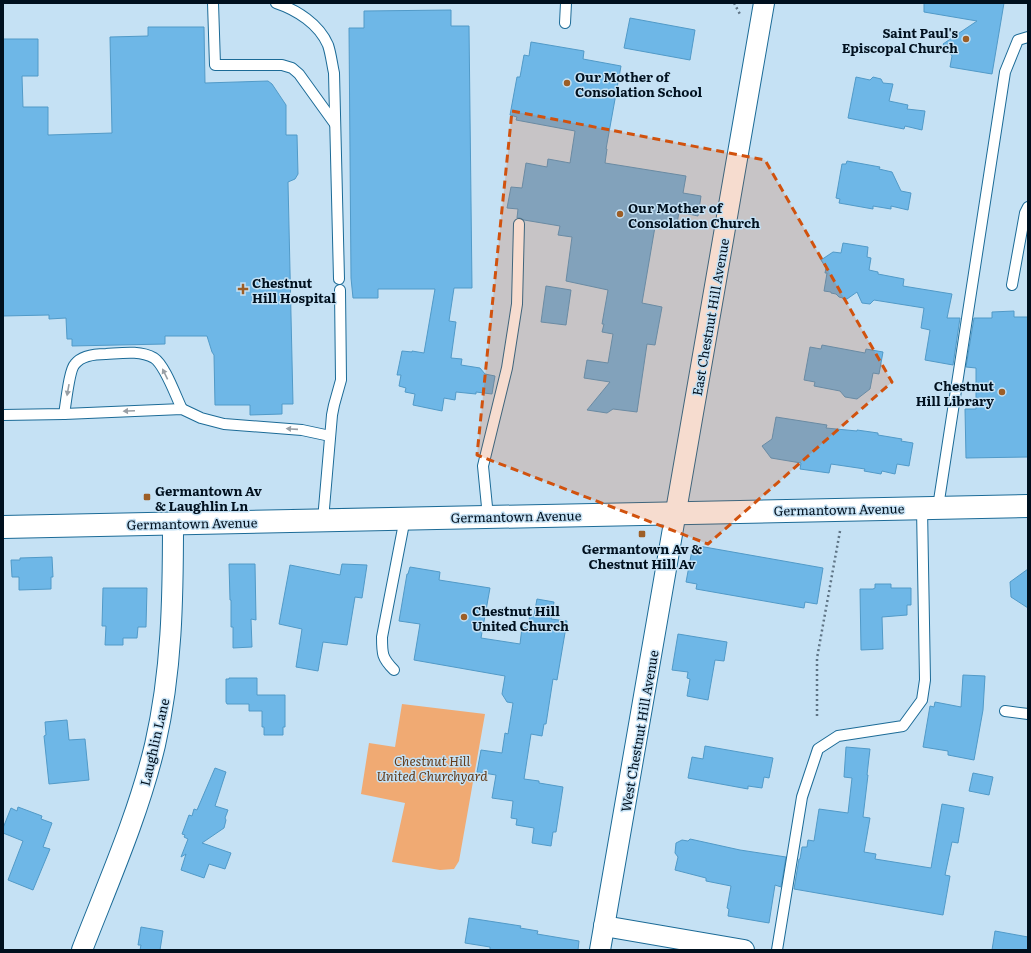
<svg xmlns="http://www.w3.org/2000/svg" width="1031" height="953" font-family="Literata,serif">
<rect width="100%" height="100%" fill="#c5e1f4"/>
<path fill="#f0aa73" d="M 402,704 L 485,714 L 459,861 L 454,869 L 440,870 L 392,862 L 405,803 L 361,794 L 369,743 L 395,747 Z"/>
<g fill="#6eb7e7" stroke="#519ac8">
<path d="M 924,3 L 1004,3 L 992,74 L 950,67 L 952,56 L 943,44 L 977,21 L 924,12 Z"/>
<path d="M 451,10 L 451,26 L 469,26 L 472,288 L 454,288 L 449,321 L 456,322 L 451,358 L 462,359 L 461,365 L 480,368 L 485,374 L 495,376 L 492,394 L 476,392 L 476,394 L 456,392 L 455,400 L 444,398 L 442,411 L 413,405 L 415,394 L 405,392 L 406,388 L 399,386 L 401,375 L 397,375 L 402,351 L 412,352 L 412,351 L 424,353 L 435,289 L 378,289 L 378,298 L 353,298 L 351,278 L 349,28 L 364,28 L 364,11 Z"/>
<path d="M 630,18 L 695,30 L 690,60 L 624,48 Z"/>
<path d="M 148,27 L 204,27 L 205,83 L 268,81 L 272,84 L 286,105 L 286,135 L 297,135 L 298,174 L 295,179 L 288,182 L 293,404 L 282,404 L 282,414 L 250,415 L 250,405 L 215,405 L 214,355 L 212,352 L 207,336 L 165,336 L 165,344 L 72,346 L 72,339 L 67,339 L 66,318 L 49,319 L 49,315 L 3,316 L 3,39 L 38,39 L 38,76 L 22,76 L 23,107 L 48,107 L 48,135 L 112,133 L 110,37 L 148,36 Z"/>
<path d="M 531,42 L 584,51 L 583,59 L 621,66 L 606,149 L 607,149 L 605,163 L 686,176 L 683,193 L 701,196 L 698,216 L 679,212 L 677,224 L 656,221 L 642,303 L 662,307 L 655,345 L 647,344 L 637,412 L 613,409 L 607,413 L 587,410 L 610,382 L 584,378 L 587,360 L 608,363 L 613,334 L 602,332 L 604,324 L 602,324 L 608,290 L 566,281 L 572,237 L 558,235 L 560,226 L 524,220 L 520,218 L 517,218 L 518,209 L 507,208 L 511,187 L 522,188 L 526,163 L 547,167 L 548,159 L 570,163 L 575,131 L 516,120 L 517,117 L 510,115 L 517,77 L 520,77 L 524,55 L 529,56 Z"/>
<path d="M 856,77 L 870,80 L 873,77 L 881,79 L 883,83 L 893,84 L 889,101 L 908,105 L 907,109 L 925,111 L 922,130 L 905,126 L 904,129 L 848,118 Z"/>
<path d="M 847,161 L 880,167 L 879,169 L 892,172 L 901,191 L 911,193 L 908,210 L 891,206 L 891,209 L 873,206 L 873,209 L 839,203 L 840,199 L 836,198 L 842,164 L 846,164 Z"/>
<path d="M 843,243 L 868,247 L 867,257 L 871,258 L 869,270 L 878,272 L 878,274 L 904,279 L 903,286 L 952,294 L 947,318 L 960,318 L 953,365 L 925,360 L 930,330 L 921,328 L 924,308 L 874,300 L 870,304 L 862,303 L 857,292 L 847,299 L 839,297 L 836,294 L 831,293 L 831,292 L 824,291 L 827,273 L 825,273 L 826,268 L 821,260 L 833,252 L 841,253 Z"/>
<path d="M 546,286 L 571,290 L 566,325 L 541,322 Z"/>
<path d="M 1014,311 L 1014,317 L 1028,317 L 1028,457 L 966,458 L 965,409 L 976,409 L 976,368 L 966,367 L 974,318 L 992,318 L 992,312 Z"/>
<path d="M 822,345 L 865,353 L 866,349 L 883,352 L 879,374 L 873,373 L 870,389 L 857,399 L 845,397 L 840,391 L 814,386 L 815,382 L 804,380 L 810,347 L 821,349 Z"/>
<path d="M 776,417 L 827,425 L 826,428 L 857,431 L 857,430 L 878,433 L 878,435 L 902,439 L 901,441 L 913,443 L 909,466 L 897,464 L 895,474 L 882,471 L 881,474 L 864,471 L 865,469 L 831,464 L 829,473 L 800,469 L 801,463 L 771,458 L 762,446 L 772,439 Z"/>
<path d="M 693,545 L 823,568 L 817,604 L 805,602 L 804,608 L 696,589 L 697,584 L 686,582 Z"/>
<path d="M 52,557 L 53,577 L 51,577 L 51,589 L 19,590 L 19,577 L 12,577 L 11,560 L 20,560 L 20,558 Z"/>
<path d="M 229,564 L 255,564 L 256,620 L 251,619 L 252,647 L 233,648 L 233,627 L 231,627 L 231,600 L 230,600 Z"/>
<path d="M 342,564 L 367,565 L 362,598 L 355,597 L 347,645 L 323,642 L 318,671 L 296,667 L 302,629 L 279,624 L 290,565 L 340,575 Z"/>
<path d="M 410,567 L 440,572 L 439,580 L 490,588 L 481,638 L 520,644 L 522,627 L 528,628 L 530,614 L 534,615 L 537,599 L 554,602 L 551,619 L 567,621 L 557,680 L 553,679 L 546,724 L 544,724 L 542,736 L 531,734 L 524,779 L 539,781 L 539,783 L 563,787 L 556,832 L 553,832 L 551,846 L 532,843 L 534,828 L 516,825 L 517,819 L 511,818 L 513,801 L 492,798 L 496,775 L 477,772 L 481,750 L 502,753 L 505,733 L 508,734 L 513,703 L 507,702 L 502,694 L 505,676 L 414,660 L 420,624 L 399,621 L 407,574 L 408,574 Z"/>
<path d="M 1028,569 L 1028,608 L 1011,597 L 1010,582 Z"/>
<path d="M 875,584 L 891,584 L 891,588 L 911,588 L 911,605 L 907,605 L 907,615 L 882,617 L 883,649 L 861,650 L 860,589 L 873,589 L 875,588 Z"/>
<path d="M 103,588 L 147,588 L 146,627 L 138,627 L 137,638 L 123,638 L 123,645 L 105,645 L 106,626 L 102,626 Z"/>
<path d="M 678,634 L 727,642 L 724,661 L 715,660 L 708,700 L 687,696 L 690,679 L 687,678 L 688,672 L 672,670 Z"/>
<path d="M 963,675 L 985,676 L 983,710 L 974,760 L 948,755 L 948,751 L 923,747 L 930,706 L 934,707 L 935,702 L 961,707 Z"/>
<path d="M 229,678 L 257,678 L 257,695 L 285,695 L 285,727 L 283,727 L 283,735 L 264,735 L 264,727 L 262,727 L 262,711 L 249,711 L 249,704 L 227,704 L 226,702 L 226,679 L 229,679 Z"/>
<path d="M 67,720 L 69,740 L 85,739 L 89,780 L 49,784 L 44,736 L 46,735 L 45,722 Z"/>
<path d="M 705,746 L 773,758 L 769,778 L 764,777 L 762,788 L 748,786 L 748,789 L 688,778 L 692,757 L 703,759 Z"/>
<path d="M 846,747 L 870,749 L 867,775 L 868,775 L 863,817 L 870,818 L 864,852 L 876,854 L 875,859 L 931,868 L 942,804 L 964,808 L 958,843 L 952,842 L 945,875 L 950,876 L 943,915 L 794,889 L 799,859 L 800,859 L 802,847 L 807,847 L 808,840 L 814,841 L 819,809 L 848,813 L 852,778 L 844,777 Z"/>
<path d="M 215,768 L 226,772 L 215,806 L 228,810 L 225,818 L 226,820 L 224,828 L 202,843 L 231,853 L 225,869 L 209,864 L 204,878 L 181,870 L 186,854 L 181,857 L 188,839 L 184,837 L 185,835 L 182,834 L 189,815 L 192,816 L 194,809 L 197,810 Z"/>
<path d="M 973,773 L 993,777 L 989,795 L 969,791 Z"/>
<path d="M 18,807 L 42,816 L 41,819 L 52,823 L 43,847 L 50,849 L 33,890 L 8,880 L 23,841 L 3,833 L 3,828 L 11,808 L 17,811 Z"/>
<path d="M 690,839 L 740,850 L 786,857 L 781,887 L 775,885 L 769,923 L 728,916 L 729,909 L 727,908 L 731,886 L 706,881 L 706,878 L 675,870 L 678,857 L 675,853 L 676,843 L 682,840 L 688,841 Z"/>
<path d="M 469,918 L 521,926 L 520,928 L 538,931 L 537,934 L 579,941 L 578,950 L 490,950 L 490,947 L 465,943 Z"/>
<path d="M 141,927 L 163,931 L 160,950 L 140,950 L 141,945 L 138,945 Z"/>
<path d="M 995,931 L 1028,937 L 1028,950 L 992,950 Z"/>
</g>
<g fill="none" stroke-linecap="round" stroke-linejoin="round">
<defs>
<g id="lane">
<path d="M 213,3 L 215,65 L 282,65 L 292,68 L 299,74 L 335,124"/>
<path d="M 276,3 C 297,10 319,24 328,45 C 331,54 332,64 334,73 L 339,279"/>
<path d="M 565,23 L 566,3"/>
<path d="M 1012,285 L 1025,213 L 1028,207"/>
<path d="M 64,414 C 66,404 69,370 75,364 C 82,355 96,354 106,354 C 122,353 140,350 154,358 C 165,365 176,397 182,409"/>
<path d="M 3,415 L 64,414 L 182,409 L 201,418 L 224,424 L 302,430 L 330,436"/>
<path d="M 938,507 L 1005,72 L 1018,40 L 1028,37"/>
<path d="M 488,517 L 483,466 L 507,368 L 517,304 L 519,224"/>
<path d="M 323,520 L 332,415 L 334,405 L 341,380 L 340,290"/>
<path d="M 394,670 C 382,658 382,654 382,637 L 405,518"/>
<path d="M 1005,711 L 1028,714"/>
<path d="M 777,950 L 802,797 L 818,749 L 838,736 L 903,726 L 922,700 L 925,680 L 922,508"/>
</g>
<g id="street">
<path d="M 604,926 L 744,950"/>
<path d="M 82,950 C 108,883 138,816 155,745 C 172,671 173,599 173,523"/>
<path d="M 600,950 L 764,3"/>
</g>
<path id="primary" d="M 3,527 L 1028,506"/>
</defs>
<use href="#lane" stroke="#1c6b97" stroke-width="12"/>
<use href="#street" stroke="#1c6b97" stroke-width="22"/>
<use href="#primary" stroke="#1c6b97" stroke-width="24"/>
<g stroke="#5e7384" stroke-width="2.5" stroke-dasharray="2 3" stroke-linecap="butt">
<path d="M 734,3 L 741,16"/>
<path d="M 817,716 L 817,658 L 840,531"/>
</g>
<use href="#lane" stroke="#fff" stroke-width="10"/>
<use href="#street" stroke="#fff" stroke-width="20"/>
<use href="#primary" stroke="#fff" stroke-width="22"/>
</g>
<defs><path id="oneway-solid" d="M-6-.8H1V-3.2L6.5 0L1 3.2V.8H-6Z"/></defs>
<g fill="#999fa5">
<use href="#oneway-solid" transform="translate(165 374) rotate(-116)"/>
<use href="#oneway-solid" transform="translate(68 390) rotate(100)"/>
<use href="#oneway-solid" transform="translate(129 411) rotate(178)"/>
<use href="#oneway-solid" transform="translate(292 429) rotate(-176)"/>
</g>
<path fill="#d1520e" fill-opacity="0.2" stroke="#d1520e" stroke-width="3" stroke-dasharray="8 5" stroke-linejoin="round" d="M 512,111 L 765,160 L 892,382 L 708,544 L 477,455 Z"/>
<g fill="#9d5e26" stroke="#c5e1f4" stroke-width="1.5">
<circle cx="966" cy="39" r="4"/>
<circle cx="567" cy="83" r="4"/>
<circle cx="620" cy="214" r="4"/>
<path d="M241 283h4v4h4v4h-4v4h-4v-4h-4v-4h4z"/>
<circle cx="1002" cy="392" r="4"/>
<rect x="143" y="493" width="8" height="8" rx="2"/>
<rect x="638" y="530" width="8" height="8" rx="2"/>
<circle cx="464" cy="617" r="4"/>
</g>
<g text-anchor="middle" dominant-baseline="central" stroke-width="3" stroke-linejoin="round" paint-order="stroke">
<g font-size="13" font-weight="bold" fill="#00101e" stroke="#c5e1f4" text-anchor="start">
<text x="958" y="32" text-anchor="end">Saint Paul's<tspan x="958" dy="15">Episcopal Church</tspan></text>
<text x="575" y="76">Our Mother of<tspan x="575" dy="15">Consolation School</tspan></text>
<text x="628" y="207">Our Mother of<tspan x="628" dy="15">Consolation Church</tspan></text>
<text x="252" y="282">Chestnut<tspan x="252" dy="15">Hill Hospital</tspan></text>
<text x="994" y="385" text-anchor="end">Chestnut<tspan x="994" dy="15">Hill Library</tspan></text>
<text x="155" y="490">Germantown Av<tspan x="155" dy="15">&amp; Laughlin Ln</tspan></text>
<text x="642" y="548" text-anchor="middle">Germantown Av &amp;<tspan x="642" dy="15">Chestnut Hill Av</tspan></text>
<text x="472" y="610">Chestnut Hill<tspan x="472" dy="15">United Church</tspan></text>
</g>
<g font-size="13" fill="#00101e" stroke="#c5e1f4">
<text transform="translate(710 317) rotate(-80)">East Chestnut Hill Avenue</text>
<text transform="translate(839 509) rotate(-1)">Germantown Avenue</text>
<text transform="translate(516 516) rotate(-1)">Germantown Avenue</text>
<text transform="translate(192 523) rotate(-1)">Germantown Avenue</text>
<text transform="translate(639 731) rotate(-80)">West Chestnut Hill Avenue</text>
<text transform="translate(154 742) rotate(-77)">Laughlin Lane</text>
</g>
<g font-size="13" font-style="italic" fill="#623b1a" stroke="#c5e1f4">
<text x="432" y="760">Chestnut Hill<tspan x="432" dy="15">United Churchyard</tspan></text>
</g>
</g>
<rect width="1031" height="953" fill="none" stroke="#00101e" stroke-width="8"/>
</svg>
